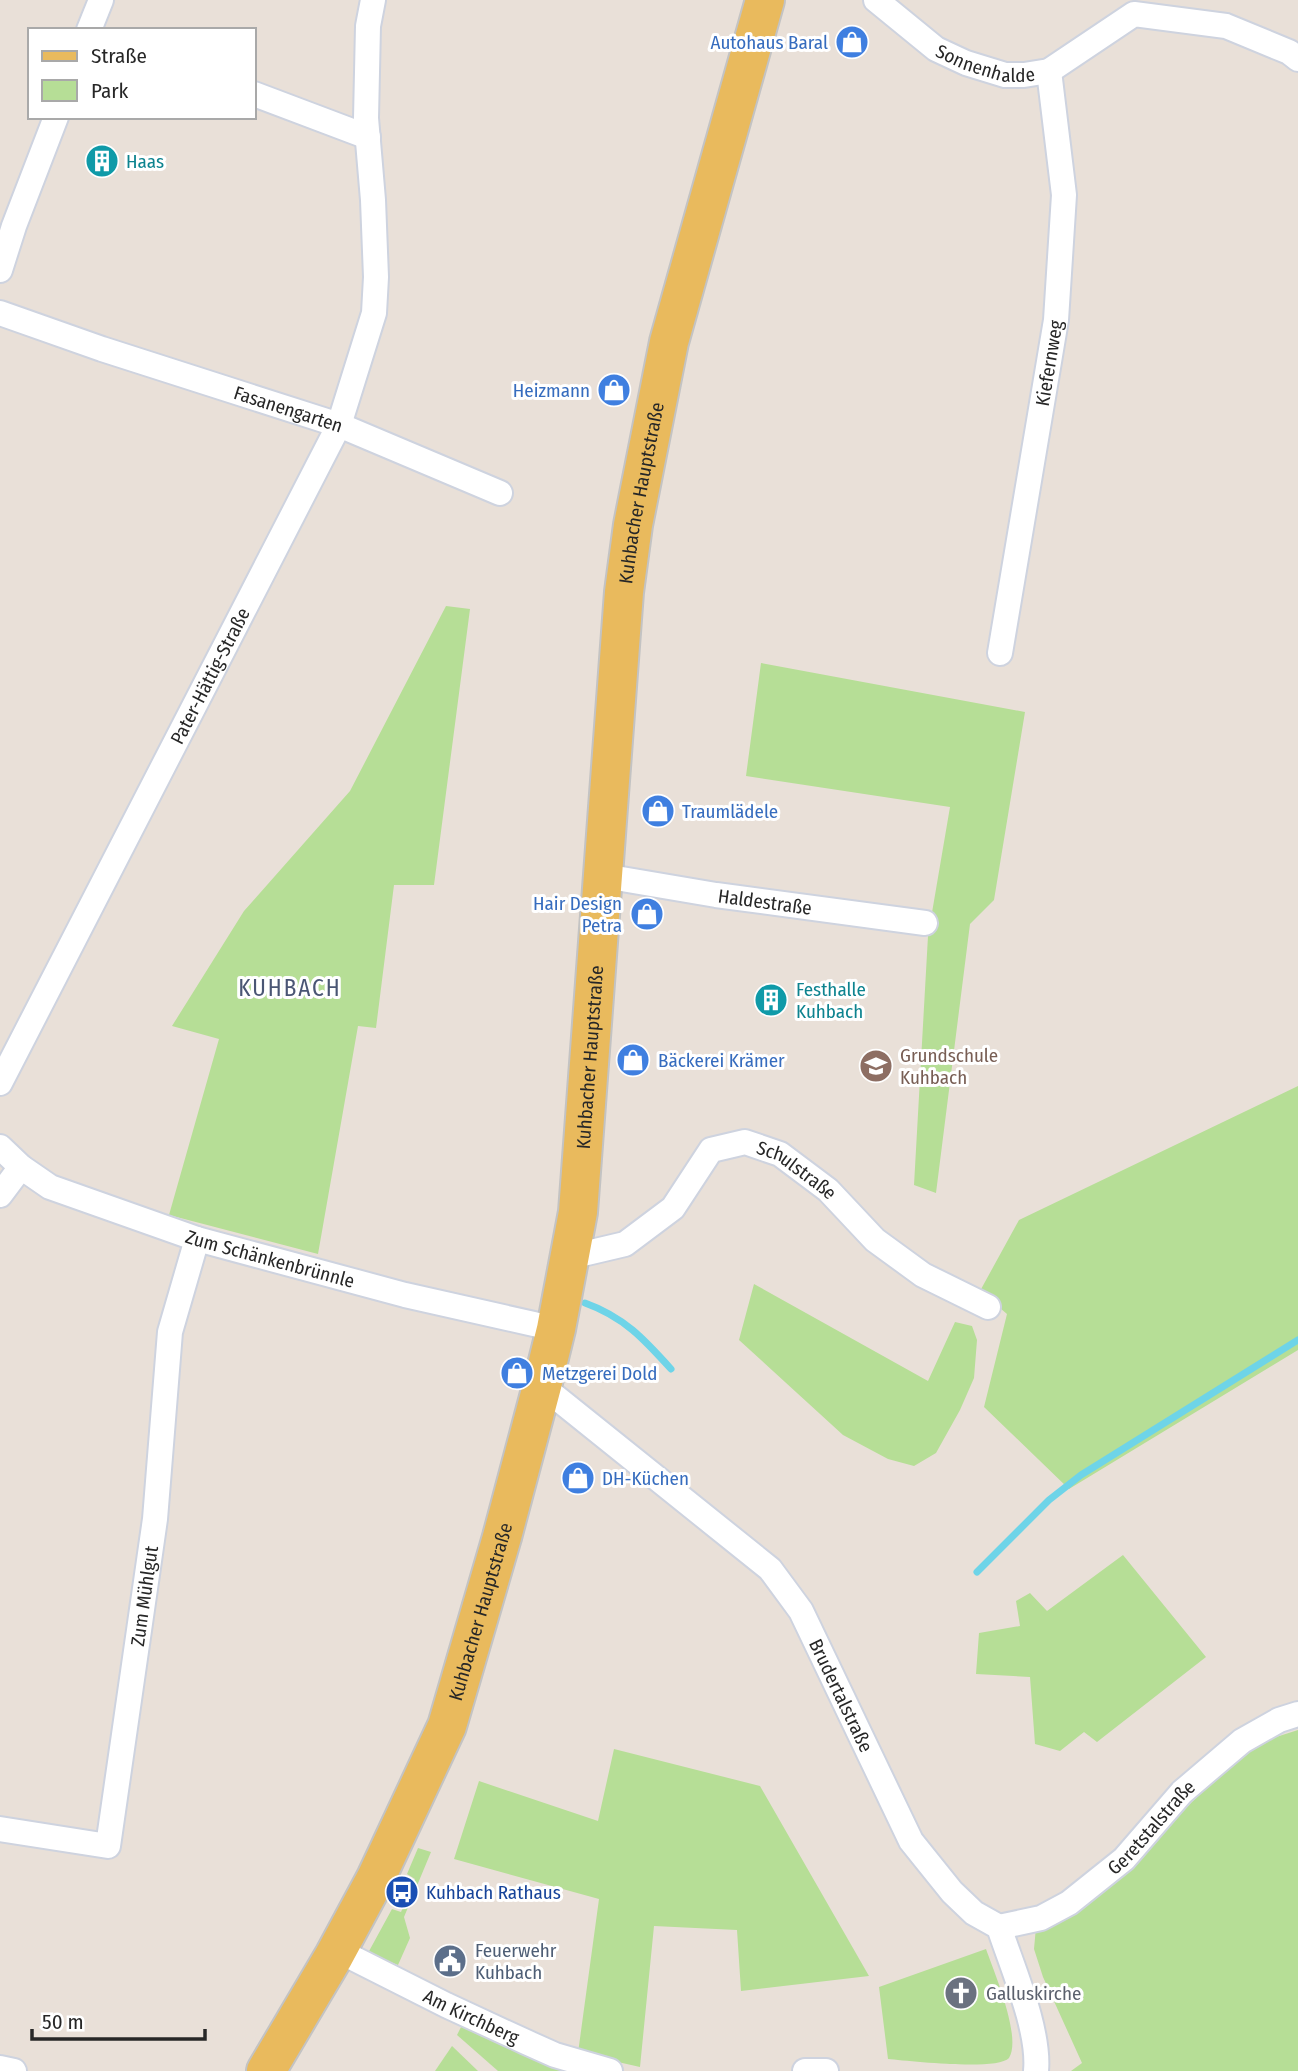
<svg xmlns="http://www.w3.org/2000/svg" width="1298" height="2071" font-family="'Fira Sans Condensed',sans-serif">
<rect width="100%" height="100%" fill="#e9e0d8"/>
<g fill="#b6de96">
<path d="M 446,606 L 470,609 L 434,885 L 394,885 L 376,1028 L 358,1026 L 318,1254 L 169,1215 L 219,1039 L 172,1026 L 244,911 L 350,791 Z"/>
<path d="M 761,663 L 1025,712 L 994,900 L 970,924 L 936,1193 L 914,1185 L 928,936 L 950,807 L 746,776 Z"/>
<path d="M 1298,1086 L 1298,1350 L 1069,1489 L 984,1407 L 1007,1314 L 980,1291 L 1019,1220 Z"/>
<path d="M 754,1284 L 928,1381 L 955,1322 L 972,1326 L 977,1340 L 974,1378 L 960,1410 L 936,1453 L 914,1466 L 888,1459 L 843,1435 L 739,1340 Z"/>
<path d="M 1123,1555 L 1206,1657 L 1097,1742 L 1084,1732 L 1060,1751 L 1035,1744 L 1030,1677 L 976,1674 L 979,1633 L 1020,1626 L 1016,1601 L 1030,1593 L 1047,1611 Z"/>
<path d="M 1298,1730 L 1298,2071 L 1071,2071 L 1082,2063 L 1043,1977 L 1034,1949 L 1036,1927 L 1128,1863 L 1238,1758 L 1273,1738 Z"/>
<path d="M 614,1749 L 760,1786 L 869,1976 L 741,1991 L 737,1930 L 654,1926 L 640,2067 L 578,2053 L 599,1899 L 454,1859 L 479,1781 L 598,1821 Z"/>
<path d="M 418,1848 L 431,1852 L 404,1917 L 410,1938 L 398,1965 L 368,1953 L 392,1909 L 401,1912 L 415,1879 L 407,1874 Z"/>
<path d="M 986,1949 C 994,1972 1022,2037 1009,2058 C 997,2071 910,2061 888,2059 L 879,1987 Z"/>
<path d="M 462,2025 L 571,2071 L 498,2071 L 457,2035 Z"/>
<path d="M 452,2046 L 478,2071 L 435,2071 Z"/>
</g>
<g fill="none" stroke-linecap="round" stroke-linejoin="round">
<g stroke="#6ed4e8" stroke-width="7">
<path d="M 585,1303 C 624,1317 644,1339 671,1369"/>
<path d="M 977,1572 L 1049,1500 L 1081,1475 L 1298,1340"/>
</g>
<defs>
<g id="street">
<path id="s1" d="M 876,0 L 936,49 L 966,63 L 1005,75 L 1024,75 L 1049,71 L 1134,14 L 1226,26 L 1289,52 L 1298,59"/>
<path d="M 89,30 L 101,0"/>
<path d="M 254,94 L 368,137"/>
<path d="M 0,270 L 14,226 L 56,117"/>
<path id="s2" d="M 0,313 L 102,349 L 339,425 L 500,493"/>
<path id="s3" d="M 1000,653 L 1056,320 L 1064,195 L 1049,71"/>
<path id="s4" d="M 604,876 L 716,895 L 925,923"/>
<path id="s5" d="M 0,1083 L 339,425 L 374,313 L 376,277 L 373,200 L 366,118 L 368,26 L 373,0"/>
<path id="s6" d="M 0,1147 L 21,1167 L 50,1187 L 197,1239 L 405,1295 L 556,1329"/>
<path d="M 0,1195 L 21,1167"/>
<path id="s7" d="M 570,1257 L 625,1244 L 673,1208 L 711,1150 L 745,1142 L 780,1154 L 828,1190 L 875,1240 L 923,1275 L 988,1307"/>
<path id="s8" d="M 542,1386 L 770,1569 L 801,1611 L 911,1841 L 952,1892 L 974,1913 L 999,1927 C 1012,1967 1040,2030 1036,2071"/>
<path id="s9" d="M 0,1829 L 108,1846 L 155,1519 L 170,1332 L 197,1239"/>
<path id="s10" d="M 999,1927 L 1041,1918 L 1069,1903 L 1124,1859 L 1182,1792 L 1242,1741 L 1279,1720 L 1298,1714"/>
<path id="s11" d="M 337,1950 L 446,2005 L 526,2042 L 555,2055 L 610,2071"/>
<path d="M 0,2068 L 14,2071"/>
<path d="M 805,2071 L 826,2071"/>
</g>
<g id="primary">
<path id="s12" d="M 266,2071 L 334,1956 L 376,1878 L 447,1726 L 502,1537 L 542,1386 L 556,1329 L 578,1212 L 624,592 L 633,525 L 669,342 L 765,0"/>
</g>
</defs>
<use href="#street" stroke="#ced3df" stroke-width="28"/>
<use href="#primary" stroke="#c3c3c3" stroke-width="42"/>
<use href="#street" stroke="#fff" stroke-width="24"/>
<use href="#primary" stroke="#e9ba5d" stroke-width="38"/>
</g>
<defs>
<symbol id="shop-disc" viewBox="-11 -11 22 22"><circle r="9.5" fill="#3f7fe0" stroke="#fff"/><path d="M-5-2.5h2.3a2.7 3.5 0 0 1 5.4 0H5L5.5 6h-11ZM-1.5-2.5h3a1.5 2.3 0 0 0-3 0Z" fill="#fff"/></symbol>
<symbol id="building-disc" viewBox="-11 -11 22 22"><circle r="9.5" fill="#0f9aa8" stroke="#fff"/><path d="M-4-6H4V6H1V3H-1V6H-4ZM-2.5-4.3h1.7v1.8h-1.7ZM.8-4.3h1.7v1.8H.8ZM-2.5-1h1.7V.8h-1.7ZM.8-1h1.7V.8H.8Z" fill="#fff"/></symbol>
<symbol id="school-disc" viewBox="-11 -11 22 22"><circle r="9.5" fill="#8d6e63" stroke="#fff"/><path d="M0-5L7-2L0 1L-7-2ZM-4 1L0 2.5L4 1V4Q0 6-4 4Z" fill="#fff"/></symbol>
<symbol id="bus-disc" viewBox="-11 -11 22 22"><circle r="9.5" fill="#1a4fb4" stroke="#fff"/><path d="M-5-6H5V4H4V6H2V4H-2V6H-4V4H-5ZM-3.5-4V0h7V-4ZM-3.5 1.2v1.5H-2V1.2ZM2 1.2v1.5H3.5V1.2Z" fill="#fff"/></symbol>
<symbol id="civic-disc" viewBox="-11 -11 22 22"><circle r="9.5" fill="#5c6f8a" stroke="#fff"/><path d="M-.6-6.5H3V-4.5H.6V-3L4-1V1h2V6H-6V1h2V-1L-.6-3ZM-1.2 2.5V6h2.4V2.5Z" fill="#fff"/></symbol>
<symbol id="church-disc" viewBox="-11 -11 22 22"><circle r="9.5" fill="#6b7280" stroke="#fff"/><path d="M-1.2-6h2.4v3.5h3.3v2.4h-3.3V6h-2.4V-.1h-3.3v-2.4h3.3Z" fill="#fff"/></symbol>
</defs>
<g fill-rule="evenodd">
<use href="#shop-disc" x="833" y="23" width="38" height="38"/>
<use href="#building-disc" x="83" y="142" width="38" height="38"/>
<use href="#shop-disc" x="595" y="371" width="38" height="38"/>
<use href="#shop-disc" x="639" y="792" width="38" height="38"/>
<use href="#shop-disc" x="628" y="895" width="38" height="38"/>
<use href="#building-disc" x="752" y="981" width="38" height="38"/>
<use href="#shop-disc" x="614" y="1041" width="38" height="38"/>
<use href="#school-disc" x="857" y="1047" width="38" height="38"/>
<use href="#shop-disc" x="498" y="1354" width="38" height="38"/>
<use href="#shop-disc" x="559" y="1459" width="38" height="38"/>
<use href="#bus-disc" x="383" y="1873" width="38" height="38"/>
<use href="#civic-disc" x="431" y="1942" width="38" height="38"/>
<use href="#church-disc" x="942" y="1974" width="38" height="38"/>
</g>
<g text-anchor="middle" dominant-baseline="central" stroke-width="6" stroke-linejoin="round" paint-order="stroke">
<g font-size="19" fill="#366cbe" stroke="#fff" text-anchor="start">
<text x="828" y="42" text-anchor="end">Autohaus Baral</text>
<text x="590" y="390" text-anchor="end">Heizmann</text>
<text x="682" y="811">Traumlädele</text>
<text x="622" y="903" text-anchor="end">Hair Design<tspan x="622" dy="22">Petra</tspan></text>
<text x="658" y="1060">Bäckerei Krämer</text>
<text x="542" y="1373">Metzgerei Dold</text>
<text x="602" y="1478">DH-Küchen</text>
</g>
<g font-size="19" fill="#272727" stroke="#fff">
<text stroke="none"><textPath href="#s1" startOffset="130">Sonnenhalde</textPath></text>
<text stroke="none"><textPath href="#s3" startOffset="294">Kiefernweg</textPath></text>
<text stroke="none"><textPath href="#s2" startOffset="304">Fasanengarten</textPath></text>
<text stroke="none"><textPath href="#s12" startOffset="1643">Kuhbacher Hauptstraße</textPath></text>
<text stroke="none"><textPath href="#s5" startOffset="458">Pater-Hättig-Straße</textPath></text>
<text stroke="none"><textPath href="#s4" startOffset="163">Haldestraße</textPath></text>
<text stroke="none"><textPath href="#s12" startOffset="1076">Kuhbacher Hauptstraße</textPath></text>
<text stroke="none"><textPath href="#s7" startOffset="280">Schulstraße</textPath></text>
<text stroke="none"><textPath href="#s6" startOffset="296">Zum Schänkenbrünnle</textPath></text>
<text stroke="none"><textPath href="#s9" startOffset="362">Zum Mühlgut</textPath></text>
<text stroke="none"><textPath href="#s12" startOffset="509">Kuhbacher Hauptstraße</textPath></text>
<text stroke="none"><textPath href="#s8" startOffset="438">Brudertalstraße</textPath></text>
<text stroke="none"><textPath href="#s10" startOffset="187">Geretstalstraße</textPath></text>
<text stroke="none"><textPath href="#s11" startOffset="150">Am Kirchberg</textPath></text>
</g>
<g font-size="19" fill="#0d838f" stroke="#fff" text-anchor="start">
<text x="126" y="161">Haas</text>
<text x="796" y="989">Festhalle<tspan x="796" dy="22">Kuhbach</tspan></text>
</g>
<g font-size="19" fill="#785e54" stroke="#fff" text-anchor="start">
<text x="900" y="1055">Grundschule<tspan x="900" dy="22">Kuhbach</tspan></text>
</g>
<g font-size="19" fill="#164399" stroke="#fff" text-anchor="start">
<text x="426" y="1892">Kuhbach Rathaus</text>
</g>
<g font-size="19" fill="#4e5e75" stroke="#fff" text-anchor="start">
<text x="475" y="1950">Feuerwehr<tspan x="475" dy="22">Kuhbach</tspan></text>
</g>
<g font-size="19" fill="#5b616d" stroke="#fff" text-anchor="start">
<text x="986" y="1993">Galluskirche</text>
</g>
<g font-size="23" letter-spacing="2" fill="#4a5674" stroke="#fff">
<text x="290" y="988">KUHBACH</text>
</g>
</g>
<rect x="28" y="28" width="228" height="91" fill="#ffffff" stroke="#a9a9a9" stroke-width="2"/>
<rect x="42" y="51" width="35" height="10" fill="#e9ba5d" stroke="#a9a9a9" stroke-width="2"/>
<text x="91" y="63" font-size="21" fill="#272727">Straße</text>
<rect x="42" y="80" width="35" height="21" fill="#b6de96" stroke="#a9a9a9" stroke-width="2"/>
<text x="91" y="98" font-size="21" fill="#272727">Park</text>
<path d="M32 2029v10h173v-10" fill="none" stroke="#272727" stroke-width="3.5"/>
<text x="42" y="2029" font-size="21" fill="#272727" stroke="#ffffff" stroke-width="5" paint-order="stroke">50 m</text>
</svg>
